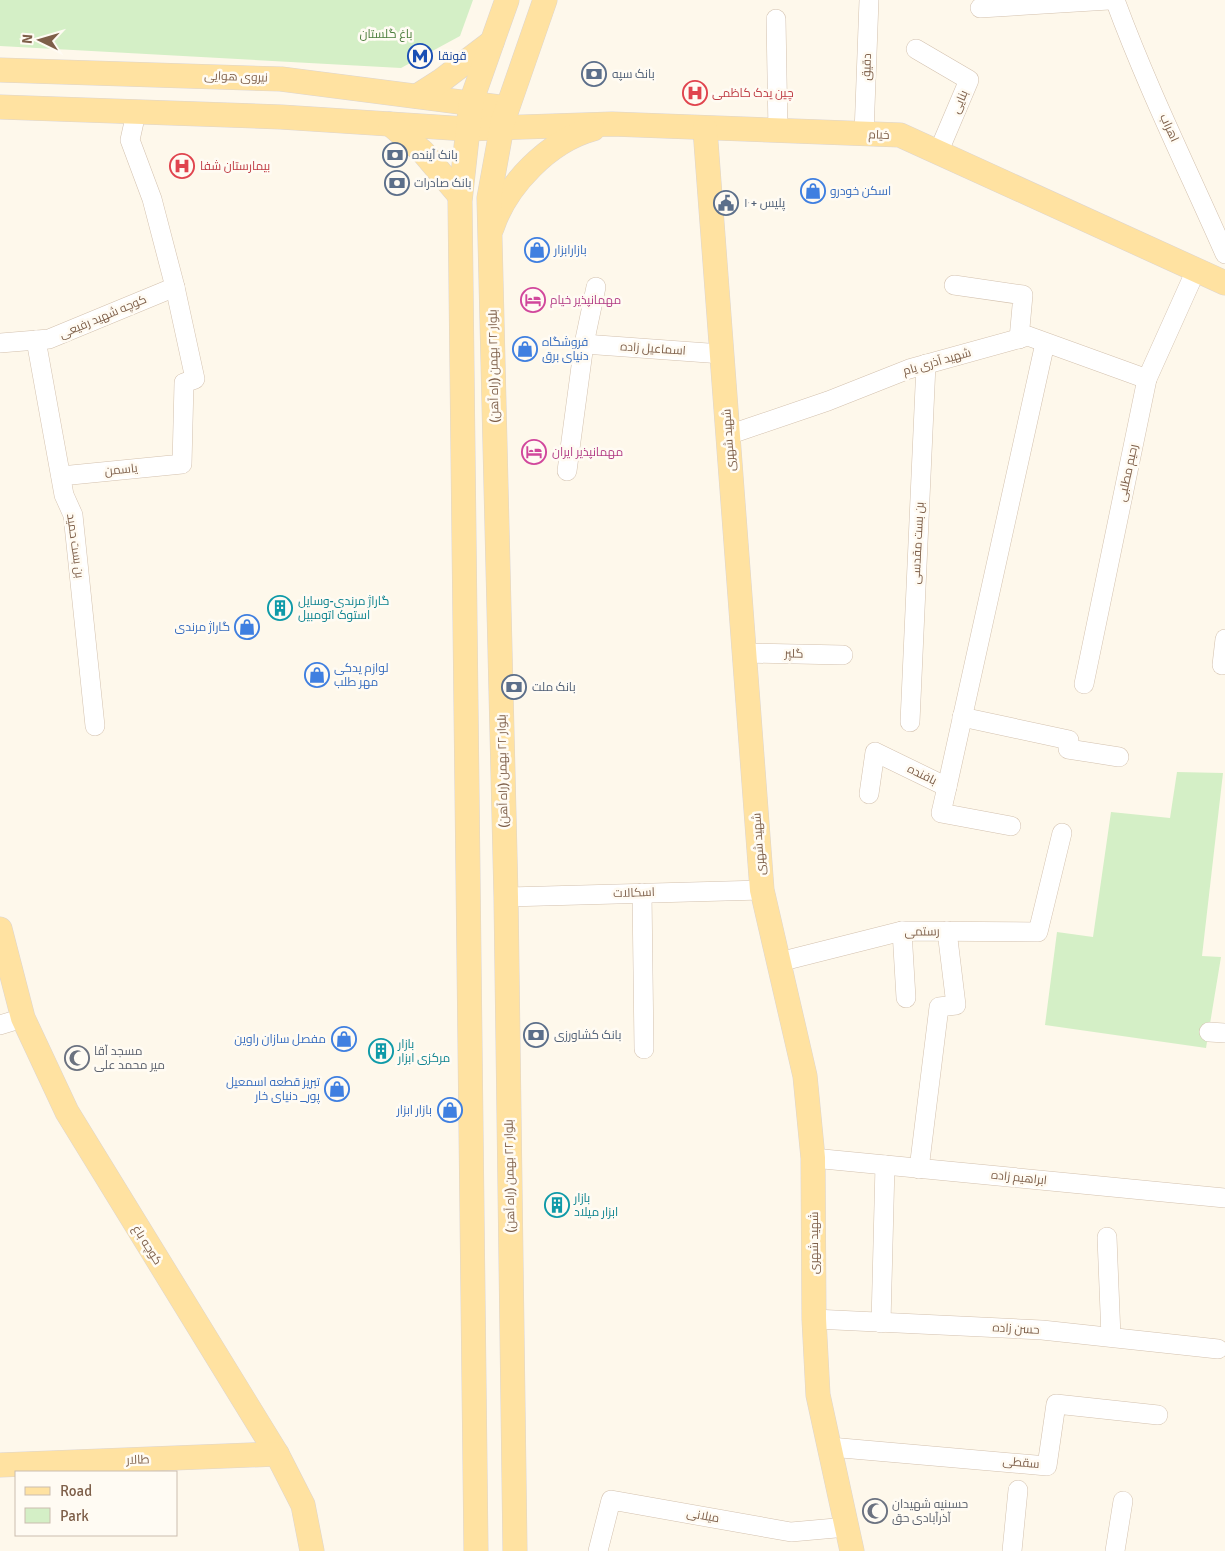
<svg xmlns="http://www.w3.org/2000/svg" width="1225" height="1551" font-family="Signika,Cairo,sans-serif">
<rect width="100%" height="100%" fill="#fef8eb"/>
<g fill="#d4efc6">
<path d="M 0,0 L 473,0 L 460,36 L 401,68 L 0,46 Z"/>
<path d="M 1177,772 L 1223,773 L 1202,956 L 1221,957 L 1206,1048 L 1045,1025 L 1057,932 L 1093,937 L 1111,812 L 1170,818 Z"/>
</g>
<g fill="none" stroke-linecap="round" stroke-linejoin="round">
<defs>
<g id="minor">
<path d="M 1115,0 C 1147,87 1188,170 1225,254"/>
<path d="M 980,8 L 1109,0"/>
<path d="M 776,19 L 778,132"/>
<path d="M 916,49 L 969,80 L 938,153"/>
<path d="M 864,134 L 869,0"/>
<path d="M 954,285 L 1023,295 L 1019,339"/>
<path d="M 36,340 L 64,495 L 73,515 L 95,726"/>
<path d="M 0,343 L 49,339 L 175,287"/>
<path d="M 584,344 L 722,354"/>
<path d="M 728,435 L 828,401 L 909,369 L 1028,336 L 1147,379"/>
<path d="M 567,471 L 584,344 L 596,287"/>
<path d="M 61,476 L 182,464 L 184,383 L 195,379 L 175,287 L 152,199 L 130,140 L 136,113"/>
<path d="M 745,653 L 843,655"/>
<path d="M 1222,665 L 1225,639"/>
<path d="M 1084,684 L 1147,379 L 1196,270"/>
<path d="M 962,717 L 1069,740 L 1068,749 L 1119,757"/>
<path d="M 910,722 L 926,364"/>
<path d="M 947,787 L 1045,343"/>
<path d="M 869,794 L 875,752 L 947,787 L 941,813 L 1011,826"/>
<path d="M 642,893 L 644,1049"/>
<path d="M 506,897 L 762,890"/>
<path d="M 902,931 L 906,998"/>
<path d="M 779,962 L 902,931 L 1038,932 L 1062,833"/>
<path d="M 0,1025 L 23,1018"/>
<path d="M 1209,1032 L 1225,1033"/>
<path d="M 813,1158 L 1225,1198"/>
<path d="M 919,1169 L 939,1007 L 956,1005 L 947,931"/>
<path d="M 1107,1237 L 1111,1337"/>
<path d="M 814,1319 L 1042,1330 L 1218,1349"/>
<path d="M 881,1323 L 885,1165"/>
<path d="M 830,1447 L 1047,1466 L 1056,1404 L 1158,1415"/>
<path d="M 598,1551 L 611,1500 L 791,1532 L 847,1527"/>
<path d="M 1012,1551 L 1018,1490"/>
<path d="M 1115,1551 L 1123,1501"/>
</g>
<g id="major">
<path d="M 0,70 L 281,79 L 507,108"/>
<path d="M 417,96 L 442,80 L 492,42"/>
<path d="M 0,107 L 281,117 L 467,129 L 612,124 L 900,135 L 1225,283"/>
<path d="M 390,124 L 423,152 L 460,196"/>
<path d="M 705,129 L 762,890 L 805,1076 L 813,1158 L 814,1319 L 818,1395 L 852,1551"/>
<path d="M 492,228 C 506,185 549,141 593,129"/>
<path d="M 0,929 L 23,1018 L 67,1112 L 277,1454 L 303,1505 L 312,1551"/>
<path d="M 0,1465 L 277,1454"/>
<path d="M 476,1551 L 460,201 L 471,102 L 507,0"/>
<path d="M 515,1551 L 506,897 L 489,198 L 503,121 L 545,0"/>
</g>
</defs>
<use href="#minor" stroke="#d3c1ae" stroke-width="20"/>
<use href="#major" stroke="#ddd5d0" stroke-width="25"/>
<use href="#minor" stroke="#fff" stroke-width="19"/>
<use href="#major" stroke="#ffe2a1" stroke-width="24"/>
</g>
<defs>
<symbol id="metro-ring" viewBox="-11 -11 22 22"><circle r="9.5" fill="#fffbf3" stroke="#1a4fb4" stroke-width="1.5"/><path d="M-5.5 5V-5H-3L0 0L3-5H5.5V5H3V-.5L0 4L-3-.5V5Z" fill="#1a4fb4"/></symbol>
<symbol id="bank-ring" viewBox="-11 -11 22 22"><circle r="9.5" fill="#fffbf3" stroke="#5c6f8a" stroke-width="1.5"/><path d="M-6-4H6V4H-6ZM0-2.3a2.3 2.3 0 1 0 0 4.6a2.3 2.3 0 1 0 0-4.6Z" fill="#5c6f8a"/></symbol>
<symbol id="hospital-ring" viewBox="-11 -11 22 22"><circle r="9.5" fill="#fffbf3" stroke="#e0444e" stroke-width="1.5"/><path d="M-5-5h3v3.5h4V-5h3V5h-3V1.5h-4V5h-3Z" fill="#e0444e"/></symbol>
<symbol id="shop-ring" viewBox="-11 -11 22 22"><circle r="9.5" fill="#fffbf3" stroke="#3f7fe0" stroke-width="1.5"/><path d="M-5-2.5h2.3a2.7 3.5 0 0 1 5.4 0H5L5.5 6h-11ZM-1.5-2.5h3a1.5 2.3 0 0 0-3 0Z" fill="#3f7fe0"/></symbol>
<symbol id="civic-ring" viewBox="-11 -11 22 22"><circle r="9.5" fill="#fffbf3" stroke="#5c6f8a" stroke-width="1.5"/><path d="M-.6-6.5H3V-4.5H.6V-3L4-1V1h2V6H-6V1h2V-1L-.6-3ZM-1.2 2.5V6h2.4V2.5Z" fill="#5c6f8a"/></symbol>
<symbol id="hotel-ring" viewBox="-11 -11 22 22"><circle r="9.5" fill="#fffbf3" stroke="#d1479c" stroke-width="1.5"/><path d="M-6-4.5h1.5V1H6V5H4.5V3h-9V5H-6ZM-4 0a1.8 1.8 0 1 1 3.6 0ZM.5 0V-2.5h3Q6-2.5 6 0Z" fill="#d1479c"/></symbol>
<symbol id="building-ring" viewBox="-11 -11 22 22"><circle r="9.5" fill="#fffbf3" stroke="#0f9aa8" stroke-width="1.5"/><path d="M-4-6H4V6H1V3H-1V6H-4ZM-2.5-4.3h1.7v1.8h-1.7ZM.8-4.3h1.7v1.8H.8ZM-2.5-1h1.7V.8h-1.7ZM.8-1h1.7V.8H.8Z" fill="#0f9aa8"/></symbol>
<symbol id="mosque-ring" viewBox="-11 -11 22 22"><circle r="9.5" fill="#fffbf3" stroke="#6b7280" stroke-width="1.5"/><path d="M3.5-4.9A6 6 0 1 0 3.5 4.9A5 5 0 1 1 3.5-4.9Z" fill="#6b7280"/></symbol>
</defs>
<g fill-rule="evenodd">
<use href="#metro-ring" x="406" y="42" width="28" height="28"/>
<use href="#bank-ring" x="580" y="60" width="28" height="28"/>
<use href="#hospital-ring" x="681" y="79" width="28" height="28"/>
<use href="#bank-ring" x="381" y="141" width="28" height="28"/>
<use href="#hospital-ring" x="168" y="152" width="28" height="28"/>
<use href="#bank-ring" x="383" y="169" width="28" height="28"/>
<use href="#shop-ring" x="799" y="177" width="28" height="28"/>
<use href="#civic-ring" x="712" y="189" width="28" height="28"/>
<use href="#shop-ring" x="523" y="236" width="28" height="28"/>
<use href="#hotel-ring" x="519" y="286" width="28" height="28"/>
<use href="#shop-ring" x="511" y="335" width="28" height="28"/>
<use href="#hotel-ring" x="520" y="438" width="28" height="28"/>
<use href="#building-ring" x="266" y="594" width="28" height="28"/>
<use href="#shop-ring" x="233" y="613" width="28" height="28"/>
<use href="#shop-ring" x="303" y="661" width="28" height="28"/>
<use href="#bank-ring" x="500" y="673" width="28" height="28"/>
<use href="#bank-ring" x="522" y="1021" width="28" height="28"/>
<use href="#shop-ring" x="330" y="1025" width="28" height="28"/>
<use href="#building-ring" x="367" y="1037" width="28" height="28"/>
<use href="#mosque-ring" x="63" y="1044" width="28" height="28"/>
<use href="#shop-ring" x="323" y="1075" width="28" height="28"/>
<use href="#shop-ring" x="436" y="1096" width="28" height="28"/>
<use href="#building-ring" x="543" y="1191" width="28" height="28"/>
<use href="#mosque-ring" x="861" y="1497" width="28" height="28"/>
</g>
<g text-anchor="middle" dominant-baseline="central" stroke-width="5" stroke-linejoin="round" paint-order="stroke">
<g font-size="12" fill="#4c7e3d" stroke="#fffbf3">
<text x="386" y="34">باغ گلستان</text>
</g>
<g font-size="12" fill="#164399" stroke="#fffbf3" text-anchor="start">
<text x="438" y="56">قونقا</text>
</g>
<g font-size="12" fill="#7e5f49" stroke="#fffbf3">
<text transform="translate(867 67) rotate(-88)">دقیق</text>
<text transform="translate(236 77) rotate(2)">نیروی هوایی</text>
<text transform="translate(960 102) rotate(-67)">بنایی</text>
<text transform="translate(1169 128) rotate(65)">اهراب</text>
<text transform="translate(879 135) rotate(2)">خیام</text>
<text transform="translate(103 317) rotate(-23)">کوچه شهید رفیعی</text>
<text transform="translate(653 349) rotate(4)">اسماعیل زاده</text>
<text transform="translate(937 362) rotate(-16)">شهید آذری یام</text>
<text transform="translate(494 366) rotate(-91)">بلوار ۲۲ بهمن (راه آهن)</text>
<text transform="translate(729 440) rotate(-94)">شهید شهری</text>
<text transform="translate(121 470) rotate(-6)">یاسمن</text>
<text transform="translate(1128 473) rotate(-78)">رحیم مطلبی</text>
<text transform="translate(918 543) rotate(-87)">بن بست مقدسی</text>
<text transform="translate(75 546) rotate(82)">بن بست حمید</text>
<text transform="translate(794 654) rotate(1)">گلپر</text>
<text transform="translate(503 771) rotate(-91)">بلوار ۲۲ بهمن (راه آهن)</text>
<text transform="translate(922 775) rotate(26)">بافنده</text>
<text transform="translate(759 844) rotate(-94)">شهید شهری</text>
<text transform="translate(634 893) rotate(-2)">اسکالات</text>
<text transform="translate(922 932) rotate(-1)">رستمی</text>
<text transform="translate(510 1176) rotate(-91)">بلوار ۲۲ بهمن (راه آهن)</text>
<text transform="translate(1019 1178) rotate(6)">ابراهیم زاده</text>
<text transform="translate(814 1243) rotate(-90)">شهید شهری</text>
<text transform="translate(147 1245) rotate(58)">کوچه باغ</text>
<text transform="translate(1016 1329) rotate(3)">حسن زاده</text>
<text transform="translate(138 1460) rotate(-2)">طالار</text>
<text transform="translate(1021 1463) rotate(5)">سقطی</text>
<text transform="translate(703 1516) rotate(10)">میلانی</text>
</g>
<g font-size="12" fill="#4e5e75" stroke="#fffbf3" text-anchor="start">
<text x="612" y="74">بانک سپه</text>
<text x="412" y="155">بانک آینده</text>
<text x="414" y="183">بانک صادرات</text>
<text x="744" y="203">پلیس +۱۰</text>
<text x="532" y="687">بانک ملت</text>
<text x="554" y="1035">بانک کشاورزی</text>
</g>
<g font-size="12" fill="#be3a42" stroke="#fffbf3" text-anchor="start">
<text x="712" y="93">چین یدک کاظمی</text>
<text x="200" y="166">بیمارستان شفا</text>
</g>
<g font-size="12" fill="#366cbe" stroke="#fffbf3" text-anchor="start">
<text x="830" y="191">اسکن خودرو</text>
<text x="554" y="250">بازارابزار</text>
<text x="542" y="342">فروشگاه<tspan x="542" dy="14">دنیای برق</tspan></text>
<text x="230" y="627" text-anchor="end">گاراژ مرندی</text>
<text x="334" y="668">لوازم یدکی<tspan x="334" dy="14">مهر طلب</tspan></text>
<text x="326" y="1039" text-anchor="end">مفصل سازان راوین</text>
<text x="320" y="1082" text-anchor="end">تبریز قطعه اسمعیل<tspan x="320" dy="14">پور_ دنیای خار</tspan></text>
<text x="432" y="1110" text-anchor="end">بازار ابزار</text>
</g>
<g font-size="12" fill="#b23c85" stroke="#fffbf3" text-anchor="start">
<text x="550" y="300">مهمانپذیر خیام</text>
<text x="552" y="452">مهمانپذیر ایران</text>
</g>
<g font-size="12" fill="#0d838f" stroke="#fffbf3" text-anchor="start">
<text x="298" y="601">گاراژ مرندی-وسایل<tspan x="298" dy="14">استوک اتومبیل</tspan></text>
<text x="398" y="1044">بازار<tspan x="398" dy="14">مرکزی ابزار</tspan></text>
<text x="574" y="1198">بازار<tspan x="574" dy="14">ابزار میلاد</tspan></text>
</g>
<g font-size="12" fill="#5b616d" stroke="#fffbf3" text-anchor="start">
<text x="94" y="1051">مسجد آقا<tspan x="94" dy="14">میر محمد علی</tspan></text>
<text x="892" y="1504">حسینیه شهیدان<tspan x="892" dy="14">آذرآبادی حق</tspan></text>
</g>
</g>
<rect x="15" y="1471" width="162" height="65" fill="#fffbf3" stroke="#cbbdaf"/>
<rect x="25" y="1487" width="25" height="8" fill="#ffe2a1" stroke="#cbbdaf"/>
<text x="60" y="1496" font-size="15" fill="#7e5f49">Road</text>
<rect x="25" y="1508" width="25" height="15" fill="#d4efc6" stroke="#cbbdaf"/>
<text x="60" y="1521" font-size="15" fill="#7e5f49">Park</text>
<g transform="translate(40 40) rotate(275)" stroke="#fffbf3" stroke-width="4" paint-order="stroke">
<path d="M0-4L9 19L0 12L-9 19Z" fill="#7e5f49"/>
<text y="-8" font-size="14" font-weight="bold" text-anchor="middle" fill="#7e5f49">N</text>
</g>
</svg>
